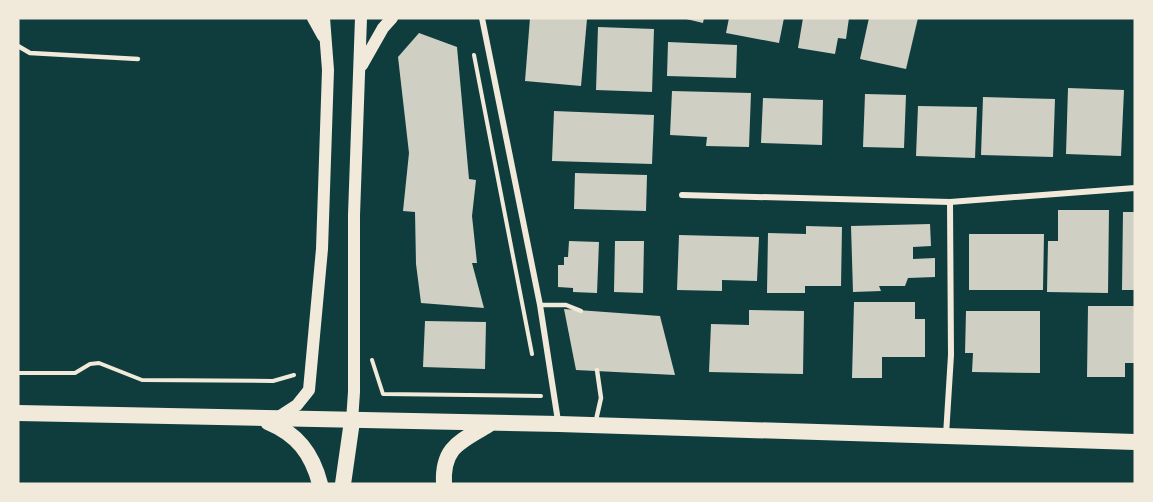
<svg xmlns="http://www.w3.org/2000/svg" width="1153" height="502" font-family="'Roboto Serif',serif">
<rect width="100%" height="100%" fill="#0f3d3e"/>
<g fill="#cfcfc3">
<path d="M 530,18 L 587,19 L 581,86 L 525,81 Z"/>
<path d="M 682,18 L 704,18 L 703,23 Z"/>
<path d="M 729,18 L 784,18 L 779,43 L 726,33 Z"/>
<path d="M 803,18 L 849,18 L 846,39 L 838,38 L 835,54 L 798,48 Z"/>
<path d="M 869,18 L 918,18 L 906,69 L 860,59 Z"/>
<path d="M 598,27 L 654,29 L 652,92 L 596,90 Z"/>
<path d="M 419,33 L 457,47 L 469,179 L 476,180 L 472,216 L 477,263 L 472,263 L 484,308 L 421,303 L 416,264 L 415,212 L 403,211 L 409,153 L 398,57 Z"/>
<path d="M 668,42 L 737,45 L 736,78 L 667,76 Z"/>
<path d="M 1068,88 L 1124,90 L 1121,156 L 1066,154 Z"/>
<path d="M 672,91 L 751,93 L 749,147 L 706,146 L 707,137 L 670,135 Z"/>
<path d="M 865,94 L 906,95 L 904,148 L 863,147 Z"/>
<path d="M 983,97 L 1055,99 L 1053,157 L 981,155 Z"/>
<path d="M 763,98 L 823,100 L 822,145 L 761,143 Z"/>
<path d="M 918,106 L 977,107 L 975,158 L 916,156 Z"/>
<path d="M 554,111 L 654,115 L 652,164 L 552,161 Z"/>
<path d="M 575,173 L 647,175 L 646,211 L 574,209 Z"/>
<path d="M 1058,210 L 1109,210 L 1108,293 L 1047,292 L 1048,241 L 1058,241 Z"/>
<path d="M 1123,212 L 1135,212 L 1135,290 L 1122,290 Z"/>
<path d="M 930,224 L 931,246 L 913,247 L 913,259 L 935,258 L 935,277 L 908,278 L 905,286 L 879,286 L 881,291 L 853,292 L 851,226 Z"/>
<path d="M 806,226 L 842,227 L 841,286 L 805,286 L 805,293 L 767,293 L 768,233 L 806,234 Z"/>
<path d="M 969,234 L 1044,234 L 1043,290 L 969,290 Z"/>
<path d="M 679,235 L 759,237 L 757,281 L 722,280 L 722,291 L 677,290 Z"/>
<path d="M 569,241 L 599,242 L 597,293 L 573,292 L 573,288 L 558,287 L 558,265 L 564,265 L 564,257 L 568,257 Z"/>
<path d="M 615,241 L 644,241 L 643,293 L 614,292 Z"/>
<path d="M 854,302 L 915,302 L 915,319 L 925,319 L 925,357 L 882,357 L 882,378 L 852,378 Z"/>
<path d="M 1088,306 L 1135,306 L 1135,363 L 1125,363 L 1125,377 L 1087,377 Z"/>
<path d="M 564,309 L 660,316 L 675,375 L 576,370 Z"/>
<path d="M 749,310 L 804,311 L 803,374 L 709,372 L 711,324 L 749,325 Z"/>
<path d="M 966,311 L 1040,311 L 1040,373 L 972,372 L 973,353 L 965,353 Z"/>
<path d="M 425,321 L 486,322 L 485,369 L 423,367 Z"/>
</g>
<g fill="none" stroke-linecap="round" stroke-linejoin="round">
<g stroke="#f1e9da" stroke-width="4">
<path d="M 474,55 L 532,354"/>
<path d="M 372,360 L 383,394 L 541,396"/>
<path d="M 18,373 L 75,373 L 90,364 L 99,363 L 142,380 L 273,381 L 294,375"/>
</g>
<g stroke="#f1e9da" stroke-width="4.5">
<path d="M 18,46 L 30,53 L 138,59"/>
<path d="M 540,305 L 566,305 L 581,311"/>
<path d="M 596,420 L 601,398 L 597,370"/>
</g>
<g stroke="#f1e9da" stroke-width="6">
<path d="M 482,18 L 540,305 L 558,421"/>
<path d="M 682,195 L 950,202 L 1135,188"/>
<path d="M 946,435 L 951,355 L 950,202"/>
</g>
<g stroke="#f1e9da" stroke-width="12">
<path d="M 313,18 L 323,36"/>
<path d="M 362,65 L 383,28 L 392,18"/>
<path d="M 277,418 L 297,405 L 309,390 L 322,249 L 328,70 L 324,18"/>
<path d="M 352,421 L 354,392 L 354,215 L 361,18"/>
</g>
<g stroke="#f1e9da" stroke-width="16">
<path d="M 18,413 L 559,424 L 1135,442"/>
<path d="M 268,422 C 297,434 312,453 320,484"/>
<path d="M 343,484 L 352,421"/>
<path d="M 444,484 C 442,447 460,442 488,425"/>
</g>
</g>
<rect width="1153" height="502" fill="none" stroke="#f1e9da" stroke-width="39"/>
</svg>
